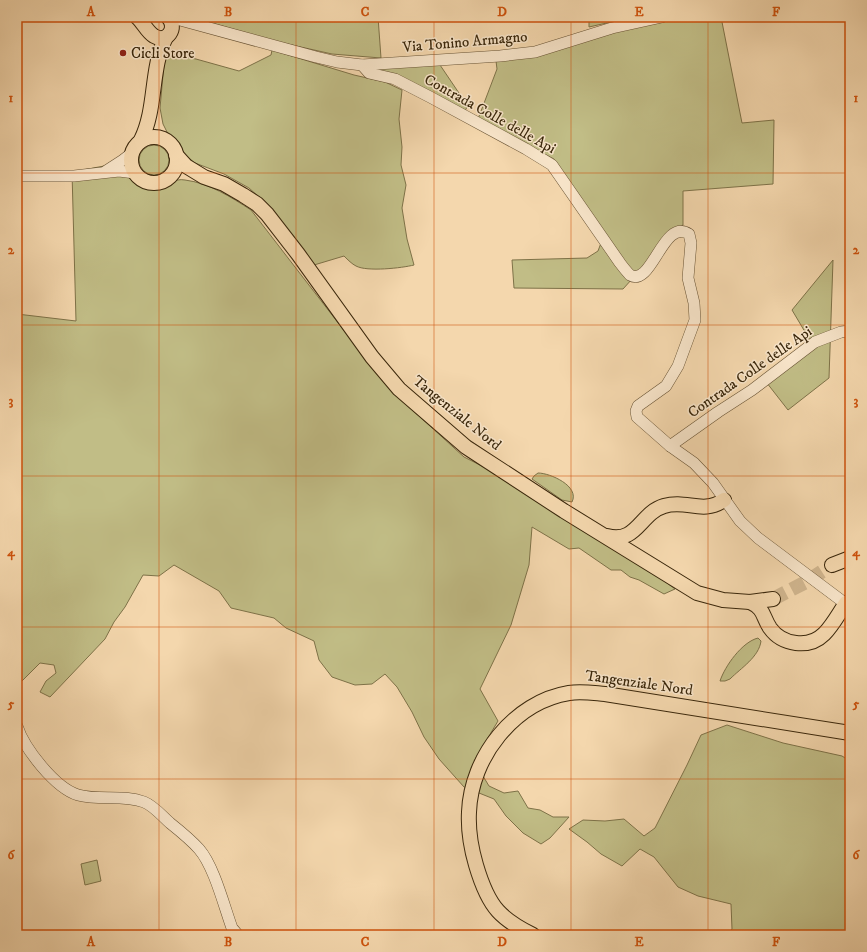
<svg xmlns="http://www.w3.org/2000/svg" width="867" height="952" font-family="'IM FELL DW Pica',serif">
<rect width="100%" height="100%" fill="#f4d7ad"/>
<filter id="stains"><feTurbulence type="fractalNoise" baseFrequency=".005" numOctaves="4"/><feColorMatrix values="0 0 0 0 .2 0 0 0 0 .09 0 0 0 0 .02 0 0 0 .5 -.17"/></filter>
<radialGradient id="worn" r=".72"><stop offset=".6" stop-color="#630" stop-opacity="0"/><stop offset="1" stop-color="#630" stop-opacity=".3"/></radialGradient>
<g fill="#c1bd86" stroke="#7e7248">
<path d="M 191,17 L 378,17 L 381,58 L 332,54 L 274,41 Z"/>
<path d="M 589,17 L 633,17 L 589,27 Z"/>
<path d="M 690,17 L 721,17 L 742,123 L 774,120 L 773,184 L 683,191 L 683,225 L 667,233 L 651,258 L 623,289 L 514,288 L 512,260 L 587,258 L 598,251 L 601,243 L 607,240 L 554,159 L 478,119 L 497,69 L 496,61 C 560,45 624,27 690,17 Z"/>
<path d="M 272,50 L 354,75 L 385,82 L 402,90 L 399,119 L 402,147 L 401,165 L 406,185 L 402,208 L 407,239 L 414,265 C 402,268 367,272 356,266 C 352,264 348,260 344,256 L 314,265 L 269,206 L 249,188 L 224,174 L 195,163 L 190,159 L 185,156 L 178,142 L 167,132 L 163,124 L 160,108 L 165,53 L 196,59 L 239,71 L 271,55 Z"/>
<path d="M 440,65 L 463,99 L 469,103 L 465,111 L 378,72 L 376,67 Z"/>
<circle cx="154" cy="160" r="15"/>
<path d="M 104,166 C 108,168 112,173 116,175 C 121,177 126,176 131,178 C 143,183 145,191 162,187 C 171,185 174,178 185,180 C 209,183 231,197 251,210 L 356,346 L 396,395 L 464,457 L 492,471 L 572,524 L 659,577 L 675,589 L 664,594 L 639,580 L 630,577 L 621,570 L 611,570 L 579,548 L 569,549 L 532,527 L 529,565 L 511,625 L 480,689 L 498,721 L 474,761 L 489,786 L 504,793 L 518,791 L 528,808 L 540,810 L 553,817 L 569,817 L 550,838 L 541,844 L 523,833 L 506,816 L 494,799 L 464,787 L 439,759 L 424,737 L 412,712 L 397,687 L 385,674 L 372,684 L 355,685 L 332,677 L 319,660 L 314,641 L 286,628 L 274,618 L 231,608 L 219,591 L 174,565 L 159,576 L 143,575 L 125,607 L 114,622 L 105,639 L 50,697 L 40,692 L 46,681 L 56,673 L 54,665 L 40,663 L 19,684 L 17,684 L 17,314 L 76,321 L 72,172 Z"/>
<path d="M 833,260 L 829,378 L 788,410 L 763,378 L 811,342 L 792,310 Z"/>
<path d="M 538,473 C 550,473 580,486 572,502 L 562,500 L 532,479 L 534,476 Z"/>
<path d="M 758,638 L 761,641 C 759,657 741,668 730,679 L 725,681 L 720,681 C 725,666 742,642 758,638 Z"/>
<path d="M 727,725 L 783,743 L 842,756 L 850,761 L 850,935 L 729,935 L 732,929 L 731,904 L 698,896 L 678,887 L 654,857 L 640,849 L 622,866 L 601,854 L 587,842 L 569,829 L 583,820 L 605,821 L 624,819 L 644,836 L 655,828 L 687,765 L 701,735 Z"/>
<path d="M 97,860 L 101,881 L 85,885 L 81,864 Z"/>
</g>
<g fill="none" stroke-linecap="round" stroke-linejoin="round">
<path stroke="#cfb48d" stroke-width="14" stroke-dasharray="14 7" stroke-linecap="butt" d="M 773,599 L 806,582 L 832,565"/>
<defs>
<g id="minor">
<path d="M 169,17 L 316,57 L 337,62 L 362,65 L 500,56 L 535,52 L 612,28 L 662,17"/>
<path d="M 362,65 L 369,73 L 395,79 L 430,97 L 526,149 L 552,165 L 620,263 C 623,267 627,272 630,275 C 652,288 663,217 689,234 L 691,243 L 688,278 L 694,303 L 695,320 L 678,366 L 666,386 L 638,406 L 636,411 L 637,417 L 670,446 L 694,463 L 713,483 L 740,521 L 758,538 L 850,607"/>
<path d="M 106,171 L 123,160 L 132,153"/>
<path d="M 17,176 L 74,176 L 119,171 L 135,173"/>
<path d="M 670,446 L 718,412 L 752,390 L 815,342 L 841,332 L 850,331"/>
<path d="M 17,726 C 24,748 55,788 78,795 C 99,801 123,794 144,802 C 154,806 162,816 170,823 C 180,831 191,840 199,849 C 214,866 224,906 232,928 L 238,935"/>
</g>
<g id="major">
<path d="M 137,17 C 143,22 147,32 154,36 C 167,44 178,28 168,17"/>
<circle cx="154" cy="160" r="23"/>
<path d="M 141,140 C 157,108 150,69 166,37"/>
<path d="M 176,155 L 186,166 L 204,177 L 224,184 L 243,195 L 257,204 L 267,214 L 298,254 L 372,357 L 399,389 L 466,447 L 564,511 L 697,593 L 723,600 L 750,602 L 773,599"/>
<path d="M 607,536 C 637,544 640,513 664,506 C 687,499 702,515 724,500"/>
<path d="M 832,565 L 850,558"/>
<path d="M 750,602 C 765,609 762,616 770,628 C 782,645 809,649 824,634 C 833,625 839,613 846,603"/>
<path d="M 533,935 C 521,929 508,922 498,911 C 487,899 481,882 476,865 C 471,848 468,830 469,812 C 471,757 514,702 569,693 C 581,691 593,693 605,694 L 850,733"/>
</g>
</defs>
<use href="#minor" stroke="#685334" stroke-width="12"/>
<use href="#major" stroke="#3a270b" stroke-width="16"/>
<use href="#minor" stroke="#f8e5ca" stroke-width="11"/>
<use href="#major" stroke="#f4d7ad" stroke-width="14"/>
</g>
<path fill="none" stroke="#ce520c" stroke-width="1" stroke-opacity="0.55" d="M 159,17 L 159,935M 296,17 L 296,935M 434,17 L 434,935M 571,17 L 571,935M 708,17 L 708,935M 17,173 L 850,173M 17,325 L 850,325M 17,476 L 850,476M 17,627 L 850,627M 17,779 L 850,779"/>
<circle fill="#8f2418" stroke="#f8e5ca" stroke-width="1.5" cx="123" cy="53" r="4"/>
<g text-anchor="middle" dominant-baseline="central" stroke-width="3" stroke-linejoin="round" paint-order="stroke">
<g font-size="15" fill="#3a270b" stroke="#f8e5ca">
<text transform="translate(465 42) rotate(-5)">Via Tonino Armagno</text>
<text transform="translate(490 114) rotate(29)">Contrada Colle delle Api</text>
<text transform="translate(750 372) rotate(-35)">Contrada Colle delle Api</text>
<text transform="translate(457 413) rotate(39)">Tangenziale Nord</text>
<text transform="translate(639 683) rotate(8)">Tangenziale Nord</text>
</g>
<g font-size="15" fill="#3a270b" stroke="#f8e5ca" text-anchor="start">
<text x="131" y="53">Cicli Store</text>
</g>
</g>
<rect width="867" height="952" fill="none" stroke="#f4d7ad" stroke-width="44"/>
<rect x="22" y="22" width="823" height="908" fill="none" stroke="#ce520c" stroke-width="1.5"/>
<g font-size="13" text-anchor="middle" font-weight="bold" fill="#ce520c">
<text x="91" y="16">A</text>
<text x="228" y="16">B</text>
<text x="365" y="16">C</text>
<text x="502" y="16">D</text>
<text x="639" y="16">E</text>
<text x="776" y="16">F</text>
<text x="11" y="102">1</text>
<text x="856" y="102">1</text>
<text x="11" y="254">2</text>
<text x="856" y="254">2</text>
<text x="11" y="405">3</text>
<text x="856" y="405">3</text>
<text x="11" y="556">4</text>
<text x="856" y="556">4</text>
<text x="11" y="708">5</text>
<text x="856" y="708">5</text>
<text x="11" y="859">6</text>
<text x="856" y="859">6</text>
<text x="91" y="946">A</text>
<text x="228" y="946">B</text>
<text x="365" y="946">C</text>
<text x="502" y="946">D</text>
<text x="639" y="946">E</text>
<text x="776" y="946">F</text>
</g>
<rect width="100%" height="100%" filter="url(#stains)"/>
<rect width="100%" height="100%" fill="url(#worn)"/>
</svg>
